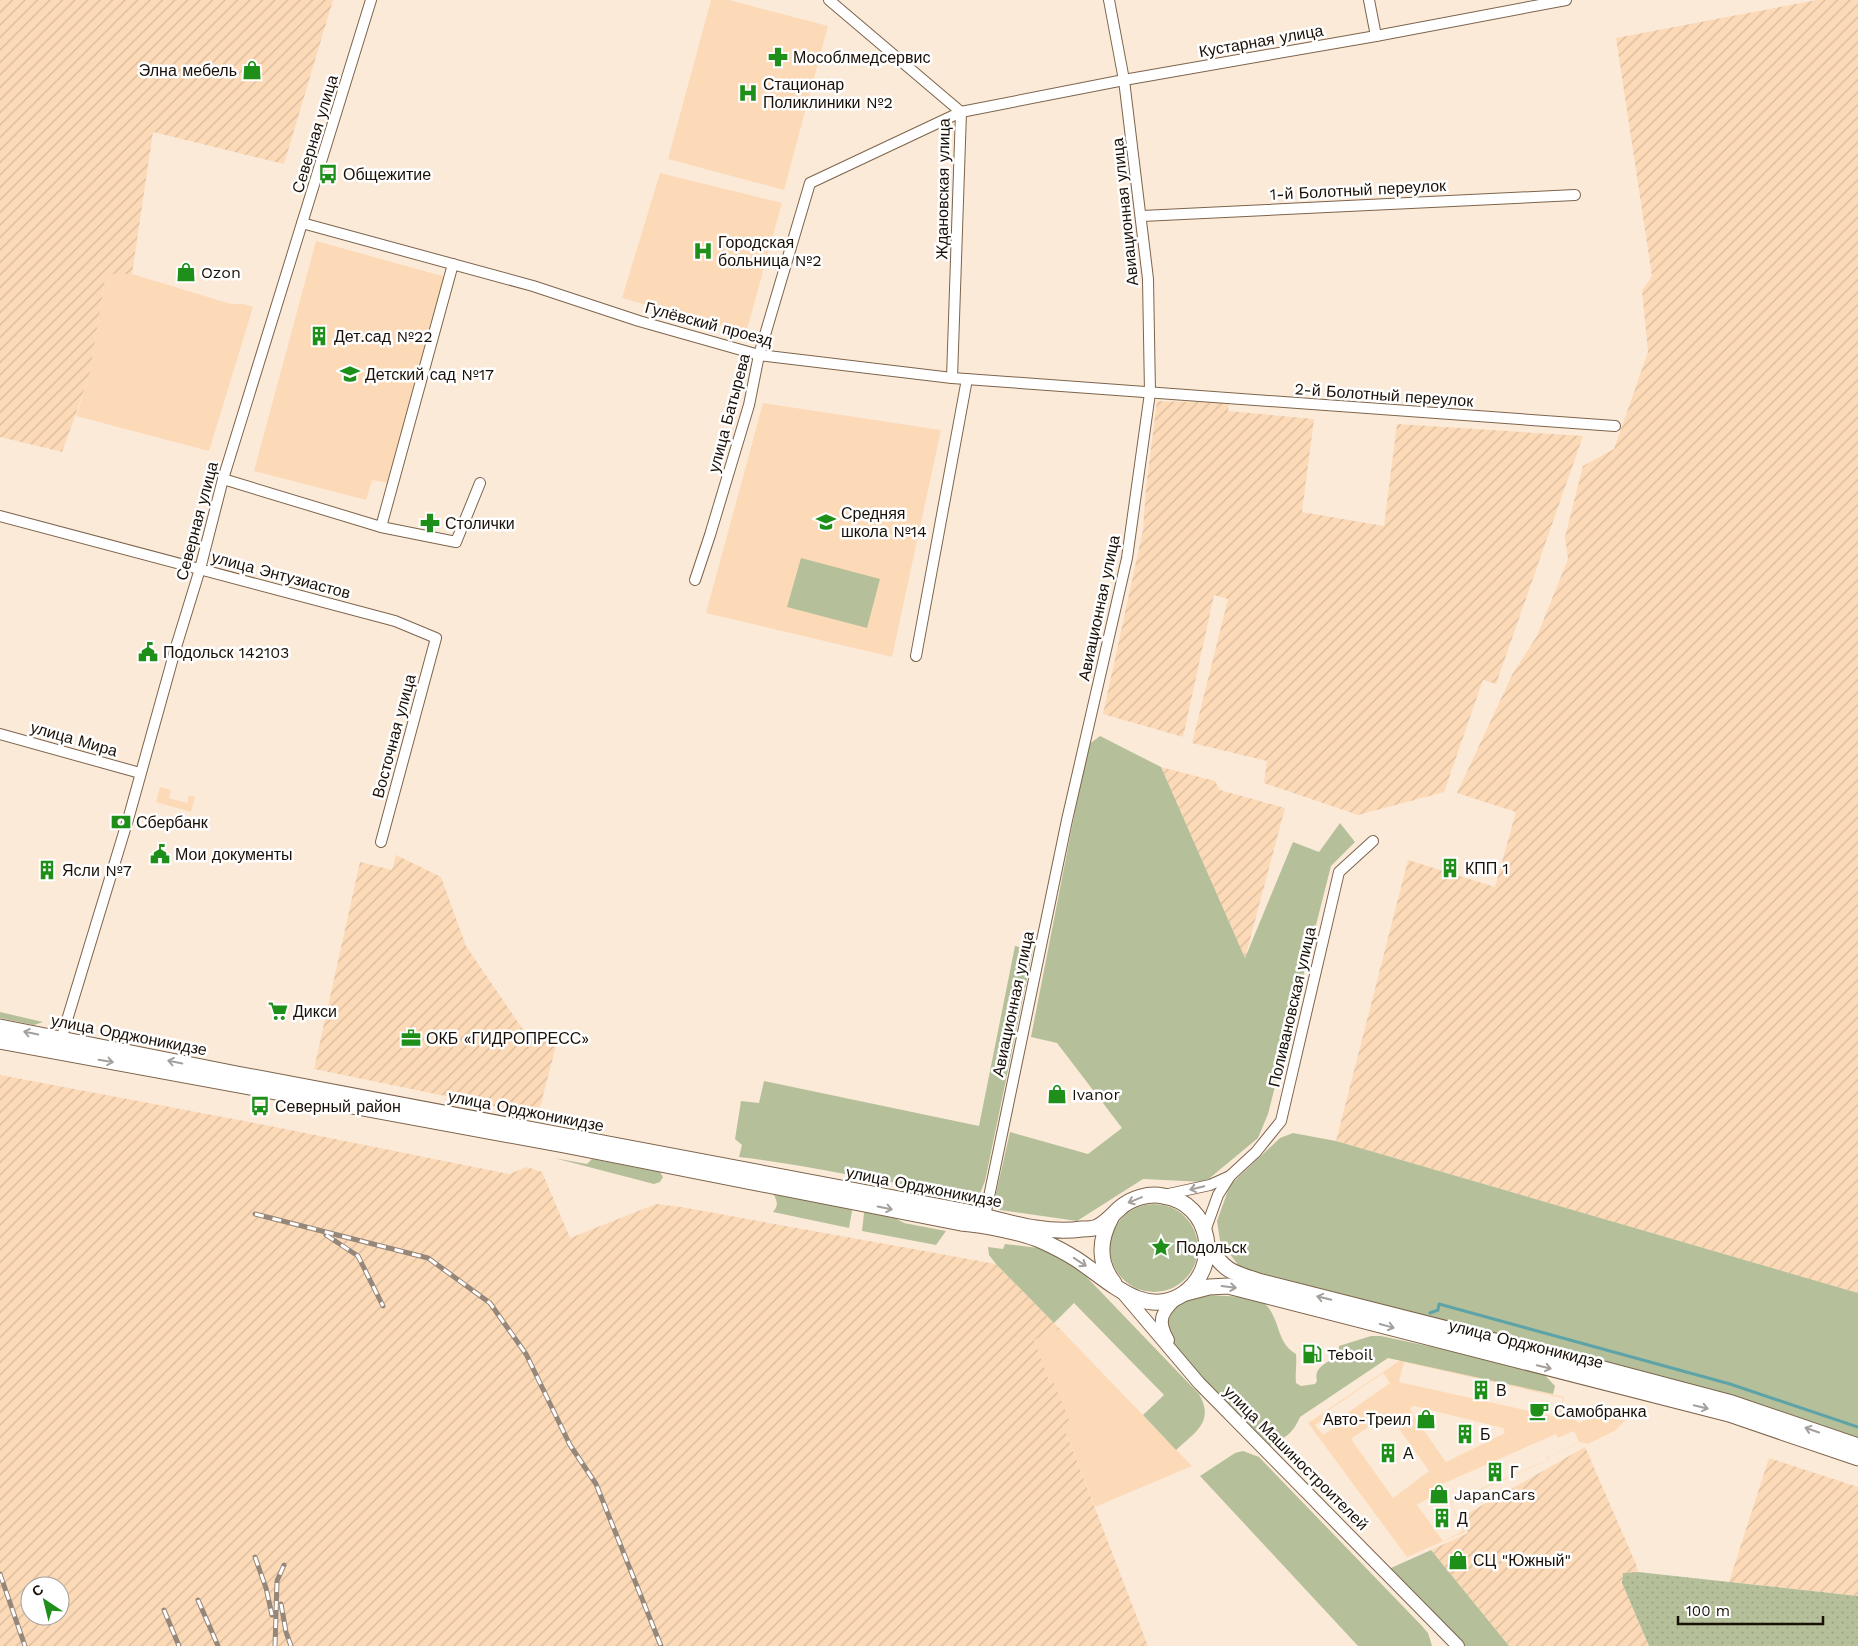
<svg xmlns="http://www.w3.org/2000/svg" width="1858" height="1646" font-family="'Work Sans',sans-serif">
<defs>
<pattern id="industrial-furrows" width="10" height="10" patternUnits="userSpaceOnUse" patternTransform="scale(1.25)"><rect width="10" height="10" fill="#fcdab7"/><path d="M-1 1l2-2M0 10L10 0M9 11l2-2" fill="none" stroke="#d7ba9c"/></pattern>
<pattern id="garden-dots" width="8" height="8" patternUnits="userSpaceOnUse" patternTransform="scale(1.25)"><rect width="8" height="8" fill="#b5c09a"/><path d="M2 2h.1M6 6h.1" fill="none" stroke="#9ba483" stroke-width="1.8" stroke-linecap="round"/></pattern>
</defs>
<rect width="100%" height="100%" fill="#fcead9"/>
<g fill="#fcdab7" fill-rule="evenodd">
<path d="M 711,0 L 729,0 L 828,26 L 784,190 L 668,159 Z"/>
<path d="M 660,173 L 782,203 L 746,333 L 622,298 Z"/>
<path d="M 316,241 L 446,277 L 389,483 L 372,480 L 366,500 L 254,471 Z"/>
<path d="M 106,274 L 132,274 L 231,304 L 244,304 L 253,307 L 209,451 L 76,416 L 89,377 Z"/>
<path d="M 763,403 L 941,430 L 892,657 L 706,613 Z"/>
<path d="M 160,787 L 171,790 L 169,798 L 187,803 L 189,795 L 195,797 L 191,812 L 156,802 Z"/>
<path d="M 1060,1329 L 1192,1466 L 1095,1507 L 1063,1425 L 1069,1422 L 1050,1383 L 1034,1340 Z"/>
<path d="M 1402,1359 L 1564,1397 L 1562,1408 L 1579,1423 L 1609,1410 L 1633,1412 L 1616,1430 L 1588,1444 L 1580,1442 L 1548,1457 L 1549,1460 L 1451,1503 L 1465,1532 L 1407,1557 L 1308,1423 ZM 1404,1362 L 1563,1398 L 1562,1402 L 1560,1402 L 1557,1417 L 1399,1382 ZM 1383,1373 L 1390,1383 L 1340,1418 L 1342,1422 L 1323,1435 L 1315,1425 L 1324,1419 L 1322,1415 ZM 1414,1406 L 1503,1428 L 1505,1433 L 1446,1462 L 1411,1412 L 1410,1408 ZM 1388,1413 L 1429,1471 L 1393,1498 L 1351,1439 ZM 1574,1431 L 1579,1442 L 1547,1457 L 1548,1460 L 1450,1502 L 1442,1484 L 1556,1434 L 1558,1438 ZM 1444,1489 L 1463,1531 L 1443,1541 L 1417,1505 Z"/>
</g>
<g fill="url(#industrial-furrows)" fill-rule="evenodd">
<path d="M 0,0 L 333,0 L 284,164 L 153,132 L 132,274 L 106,274 L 89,377 L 62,452 L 0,437 Z"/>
<path d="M 1817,0 L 1858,0 L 1858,1293 L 1336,1141 L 1408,860 L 1495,887 L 1516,812 L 1457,793 L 1513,673 L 1537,636 L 1568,559 L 1565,537 L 1583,466 L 1614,449 L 1648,352 L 1642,291 L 1652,276 L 1616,38 Z"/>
<path d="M 1157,401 L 1229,403 L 1228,411 L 1314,419 L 1302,512 L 1384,526 L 1397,424 L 1583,436 L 1496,684 L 1483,680 L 1444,792 L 1358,815 L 1264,783 L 1267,761 L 1192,743 L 1228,599 L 1214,595 L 1183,737 L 1103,714 L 1143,530 L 1146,488 Z"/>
<path d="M 1161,767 L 1215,781 L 1220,790 L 1285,808 L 1245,958 Z"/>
<path d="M 396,855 L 441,877 L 466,946 L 524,1031 L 535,1036 L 557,1042 L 538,1115 L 314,1069 L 360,862 L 392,870 Z"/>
<path d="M 0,1075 L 270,1126 L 509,1174 L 527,1167 L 542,1172 L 570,1238 L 656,1204 L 681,1207 L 996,1264 L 1060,1329 L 1034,1340 L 1050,1383 L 1054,1383 L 1070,1422 L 1063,1425 L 1148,1646 L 0,1646 ZM 30,1586 L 60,1586 L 60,1616 L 30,1616 Z"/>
<path d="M 1585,1447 L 1636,1564 L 1638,1572 L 1623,1573 L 1622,1583 L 1649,1646 L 1509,1646 L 1431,1550 L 1468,1533 L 1460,1518 Z"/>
<path d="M 1769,1458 L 1858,1487 L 1858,1596 L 1729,1582 Z"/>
</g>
<g fill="#b5c09a">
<path d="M 801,558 L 880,579 L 867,628 L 787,607 Z"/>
<path d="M 1100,736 L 1161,767 L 1245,958 L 1293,842 L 1319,852 L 1340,823 L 1355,842 L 1331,866 L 1268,1114 L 1258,1138 L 1205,1182 L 1143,1179 L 1077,1221 L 1000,1210 L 994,1202 L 1010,1132 L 1088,1154 L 1122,1128 L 1057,1043 L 1031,1037 L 1088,745 Z"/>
<path d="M 1015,946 L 1033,950 L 985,1181 L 978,1199 L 934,1190 L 934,1186 L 923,1184 L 922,1187 C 861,1178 801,1164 739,1157 L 742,1145 L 735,1139 L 741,1101 L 759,1103 L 764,1081 L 979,1126 Z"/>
<path d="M 0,1012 L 43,1022 L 34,1025 L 0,1018 Z"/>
<path d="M 1293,1133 L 1336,1141 L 1858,1293 L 1858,1438 L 1709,1389 L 1242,1270 L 1220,1241 L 1217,1221 L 1230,1185 L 1280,1138 Z"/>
<path d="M 554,1158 L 587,1164 L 592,1159 L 660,1172 L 663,1177 L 660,1182 L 654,1184 Z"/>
<path d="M 773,1192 L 851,1208 L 852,1211 L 849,1228 L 773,1212 C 780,1204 776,1201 773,1192 Z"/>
<circle cx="1154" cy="1248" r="44"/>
<path d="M 866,1211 L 888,1214 L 904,1223 L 946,1231 L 936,1245 L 862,1231 L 864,1213 Z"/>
<path d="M 1005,1244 L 1047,1249 L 1077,1267 L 1199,1394 C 1215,1422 1195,1432 1176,1450 L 1143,1415 L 1164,1395 L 1074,1303 L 1054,1323 L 996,1264 L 989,1255 L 988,1247 L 1003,1249 Z"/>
<path d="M 1199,1295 C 1212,1295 1252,1296 1262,1302 C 1270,1306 1274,1317 1277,1325 C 1281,1337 1284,1347 1296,1354 C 1297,1364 1295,1375 1296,1383 L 1301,1386 L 1315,1384 L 1317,1381 C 1312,1362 1339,1363 1339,1346 L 1371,1336 L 1381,1336 L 1540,1370 L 1555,1386 L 1553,1394 L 1388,1358 L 1300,1417 C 1292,1436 1283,1438 1268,1447 L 1173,1346 C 1171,1340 1166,1332 1166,1327 C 1167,1309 1184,1301 1199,1295 Z"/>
<path d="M 1243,1451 L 1259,1457 L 1422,1626 L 1428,1633 L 1432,1646 L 1358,1646 L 1200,1476 L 1235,1453 Z"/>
<path d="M 1431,1550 L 1509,1646 L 1459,1646 L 1389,1574 L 1391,1568 Z"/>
</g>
<path fill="url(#garden-dots)" d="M 1638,1572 L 1858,1596 L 1858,1646 L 1649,1646 L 1622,1583 L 1623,1573 Z"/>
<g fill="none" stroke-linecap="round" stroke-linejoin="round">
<path stroke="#5ea3a8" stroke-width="3" d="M 1430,1313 L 1438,1310 L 1439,1304 L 1730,1384 L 1858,1427"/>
<defs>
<g id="minor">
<path d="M 829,0 L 961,112"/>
<path d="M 1369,0 L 1376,36"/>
<path d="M 1142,216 L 1575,195"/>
<path d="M 302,223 L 533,286 L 639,321 L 759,355 L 952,378 L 1615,426"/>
<path d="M 952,378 L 961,112"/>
<path d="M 223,479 L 381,527 L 456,542 L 480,483"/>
<path d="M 0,516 L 395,621 L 436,638 L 381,842"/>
<path d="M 381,527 L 453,264"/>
<path d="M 695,580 L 710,535 L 749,405 L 759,355 L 810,183 L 961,112 L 1124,80 L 1376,36 L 1566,0"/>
<path d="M 916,656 L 967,379"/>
<path d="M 0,734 L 140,773"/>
<path d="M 60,1043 L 129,816 L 176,647 L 200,569 L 223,479 L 371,0"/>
<path d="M 1164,1195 L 1210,1185 L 1230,1176"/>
<path d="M 985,1216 L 1067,820 L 1127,558 L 1150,393 L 1148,279 L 1124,80 L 1109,0"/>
<path d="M 1205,1231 L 1218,1195 L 1230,1176 L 1256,1152 L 1281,1121 L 1339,872 L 1373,841"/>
</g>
<g id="tertiary">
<path d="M 1121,1291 L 1199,1383 L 1458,1646"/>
<path d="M 1168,1340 C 1156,1320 1162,1311 1179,1296"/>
</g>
<g id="secondary">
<path d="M 0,1027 L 237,1074 L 963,1211 C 1002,1220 1043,1235 1082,1229 C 1087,1229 1093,1229 1097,1227 C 1106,1223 1113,1214 1120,1208 C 1131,1198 1149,1193 1163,1196 C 1212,1203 1222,1267 1183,1294 C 1144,1320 1106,1278 1076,1259 C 1065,1252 1053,1246 1042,1241 C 1021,1232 984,1225 961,1223 L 564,1145 L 0,1041"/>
<path d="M 1111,1218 C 1099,1240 1098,1263 1114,1283"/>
<path d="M 1208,1246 C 1225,1272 1233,1273 1262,1282 L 1558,1357 L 1732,1403 L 1858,1446"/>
<path d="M 1186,1293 L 1209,1287 L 1228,1286 L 1729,1414 L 1858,1458"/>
</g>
</defs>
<use href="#minor" stroke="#7d644b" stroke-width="12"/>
<use href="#tertiary" stroke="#7d644b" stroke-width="14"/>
<use href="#secondary" stroke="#7d644b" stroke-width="17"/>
<use href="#minor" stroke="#fff" stroke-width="10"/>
<use href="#tertiary" stroke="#fff" stroke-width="12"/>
<use href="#secondary" stroke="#fff" stroke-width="15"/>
<defs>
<g id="rail">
<path d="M 255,1214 L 428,1258 L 490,1303 L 526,1354 L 570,1445 L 596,1484 L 661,1646"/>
<path d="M 326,1235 L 358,1256 L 383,1306"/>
<path d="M 255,1557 L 266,1588 L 272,1615"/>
<path d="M 0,1574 L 25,1646"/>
<path d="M 198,1600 L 218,1646"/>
<path d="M 281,1604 L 286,1632 L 291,1646"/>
<path d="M 164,1610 L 179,1646"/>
<path d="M 275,1646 L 277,1581 L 284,1565"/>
</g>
</defs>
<use href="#rail" stroke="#95877a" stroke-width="5"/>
<use href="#rail" stroke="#fff" stroke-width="3" stroke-dasharray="9" stroke-linecap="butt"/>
</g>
<defs><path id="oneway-shaft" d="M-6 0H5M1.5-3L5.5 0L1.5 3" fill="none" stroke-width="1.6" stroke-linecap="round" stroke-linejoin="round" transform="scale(1.25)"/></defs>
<g stroke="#a39f9c">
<use href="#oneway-shaft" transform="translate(31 1033) rotate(-169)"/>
<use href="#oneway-shaft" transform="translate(106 1061) rotate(10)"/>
<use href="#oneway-shaft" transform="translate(175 1062) rotate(-169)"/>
<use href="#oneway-shaft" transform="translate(1197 1188) rotate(167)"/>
<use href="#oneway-shaft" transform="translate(1135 1200) rotate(158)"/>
<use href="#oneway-shaft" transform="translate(885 1208) rotate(11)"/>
<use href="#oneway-shaft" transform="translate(1080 1262) rotate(34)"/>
<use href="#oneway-shaft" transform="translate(1229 1287) rotate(7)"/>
<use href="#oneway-shaft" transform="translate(1324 1298) rotate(-166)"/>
<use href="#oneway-shaft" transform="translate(1387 1326) rotate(15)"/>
<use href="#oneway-shaft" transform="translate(1544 1367) rotate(14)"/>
<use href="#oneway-shaft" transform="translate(1701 1407) rotate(14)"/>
<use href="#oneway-shaft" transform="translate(1812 1430) rotate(-161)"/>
</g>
<defs>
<symbol id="pharmacy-bare" viewBox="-9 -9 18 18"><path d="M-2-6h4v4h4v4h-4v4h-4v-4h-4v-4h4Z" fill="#1e901a" stroke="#fff" stroke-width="2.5" paint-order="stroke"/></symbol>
<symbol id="shop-bare" viewBox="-9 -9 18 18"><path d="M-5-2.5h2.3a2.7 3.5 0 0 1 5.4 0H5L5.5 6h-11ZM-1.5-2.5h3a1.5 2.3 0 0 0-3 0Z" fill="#1e901a" stroke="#fff" stroke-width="2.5" paint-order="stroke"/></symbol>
<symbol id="hospital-bare" viewBox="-9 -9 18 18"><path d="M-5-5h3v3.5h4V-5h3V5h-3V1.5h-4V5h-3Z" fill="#1e901a" stroke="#fff" stroke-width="2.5" paint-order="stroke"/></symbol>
<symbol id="bus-bare" viewBox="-9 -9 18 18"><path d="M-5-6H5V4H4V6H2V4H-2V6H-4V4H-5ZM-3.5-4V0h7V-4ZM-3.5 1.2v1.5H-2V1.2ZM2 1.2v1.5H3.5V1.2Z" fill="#1e901a" stroke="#fff" stroke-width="2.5" paint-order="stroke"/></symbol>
<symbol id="building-bare" viewBox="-9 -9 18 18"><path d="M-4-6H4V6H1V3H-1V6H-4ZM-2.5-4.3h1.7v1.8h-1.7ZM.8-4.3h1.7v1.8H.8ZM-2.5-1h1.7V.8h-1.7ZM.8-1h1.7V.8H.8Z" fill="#1e901a" stroke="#fff" stroke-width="2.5" paint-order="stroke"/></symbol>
<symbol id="school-bare" viewBox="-9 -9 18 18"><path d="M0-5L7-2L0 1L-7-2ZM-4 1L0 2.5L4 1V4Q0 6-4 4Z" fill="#1e901a" stroke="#fff" stroke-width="2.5" paint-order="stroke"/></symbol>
<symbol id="civic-bare" viewBox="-9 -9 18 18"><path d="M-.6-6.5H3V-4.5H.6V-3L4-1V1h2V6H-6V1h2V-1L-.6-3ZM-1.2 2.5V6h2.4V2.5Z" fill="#1e901a" stroke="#fff" stroke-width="2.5" paint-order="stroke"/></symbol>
<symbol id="bank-bare" viewBox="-9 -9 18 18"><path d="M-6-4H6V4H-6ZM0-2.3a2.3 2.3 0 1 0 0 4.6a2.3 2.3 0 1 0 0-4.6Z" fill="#1e901a" stroke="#fff" stroke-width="2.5" paint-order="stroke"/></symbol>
<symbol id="supermarket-bare" viewBox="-9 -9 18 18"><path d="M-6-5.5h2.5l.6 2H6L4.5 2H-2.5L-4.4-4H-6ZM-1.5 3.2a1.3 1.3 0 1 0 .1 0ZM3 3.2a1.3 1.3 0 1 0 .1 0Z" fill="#1e901a" stroke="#fff" stroke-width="2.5" paint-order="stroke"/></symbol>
<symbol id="office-bare" viewBox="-9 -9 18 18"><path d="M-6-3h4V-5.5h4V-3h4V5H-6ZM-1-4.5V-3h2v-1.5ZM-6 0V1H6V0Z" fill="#1e901a" stroke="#fff" stroke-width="2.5" paint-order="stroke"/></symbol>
<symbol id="sight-bare" viewBox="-9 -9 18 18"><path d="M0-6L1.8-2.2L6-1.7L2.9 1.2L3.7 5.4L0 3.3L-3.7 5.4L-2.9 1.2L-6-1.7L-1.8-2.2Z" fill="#1e901a" stroke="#fff" stroke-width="2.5" paint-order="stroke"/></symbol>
<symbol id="fuel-bare" viewBox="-9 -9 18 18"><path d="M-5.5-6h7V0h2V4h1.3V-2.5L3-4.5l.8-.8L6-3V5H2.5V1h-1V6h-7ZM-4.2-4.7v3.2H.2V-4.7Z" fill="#1e901a" stroke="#fff" stroke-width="2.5" paint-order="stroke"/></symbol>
<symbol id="cafe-bare" viewBox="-9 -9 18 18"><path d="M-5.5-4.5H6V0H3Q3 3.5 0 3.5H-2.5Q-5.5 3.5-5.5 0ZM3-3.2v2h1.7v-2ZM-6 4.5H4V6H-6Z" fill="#1e901a" stroke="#fff" stroke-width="2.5" paint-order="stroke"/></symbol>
</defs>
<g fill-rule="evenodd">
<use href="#pharmacy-bare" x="764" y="43" width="28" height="28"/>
<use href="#shop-bare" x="238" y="56" width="28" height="28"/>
<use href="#hospital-bare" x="734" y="79" width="28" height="28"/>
<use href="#bus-bare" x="314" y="160" width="28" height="28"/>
<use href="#hospital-bare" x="689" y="237" width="28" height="28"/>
<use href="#shop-bare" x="172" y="258" width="28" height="28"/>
<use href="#building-bare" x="305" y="322" width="28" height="28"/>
<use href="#school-bare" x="336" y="360" width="28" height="28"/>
<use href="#school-bare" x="812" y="508" width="28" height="28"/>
<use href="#pharmacy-bare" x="416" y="509" width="28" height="28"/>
<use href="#civic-bare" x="134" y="638" width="28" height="28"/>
<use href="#bank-bare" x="107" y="808" width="28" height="28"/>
<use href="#civic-bare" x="146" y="840" width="28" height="28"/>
<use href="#building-bare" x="1436" y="854" width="28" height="28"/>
<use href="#building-bare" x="33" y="856" width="28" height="28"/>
<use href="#supermarket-bare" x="264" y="997" width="28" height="28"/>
<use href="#office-bare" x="397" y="1024" width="28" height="28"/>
<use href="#shop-bare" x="1043" y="1080" width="28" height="28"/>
<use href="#bus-bare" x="246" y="1092" width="28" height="28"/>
<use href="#sight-bare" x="1147" y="1233" width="28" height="28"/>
<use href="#fuel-bare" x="1298" y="1340" width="28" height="28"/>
<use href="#building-bare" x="1467" y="1376" width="28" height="28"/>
<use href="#cafe-bare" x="1525" y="1397" width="28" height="28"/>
<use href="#shop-bare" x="1412" y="1405" width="28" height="28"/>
<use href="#building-bare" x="1451" y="1420" width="28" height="28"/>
<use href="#building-bare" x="1374" y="1439" width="28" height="28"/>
<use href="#building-bare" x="1481" y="1458" width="28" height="28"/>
<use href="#shop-bare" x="1425" y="1480" width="28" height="28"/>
<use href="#building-bare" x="1428" y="1504" width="28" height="28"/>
<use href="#shop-bare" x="1444" y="1546" width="28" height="28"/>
</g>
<g text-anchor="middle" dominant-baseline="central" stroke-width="5" stroke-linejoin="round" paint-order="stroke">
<g font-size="16" fill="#1a1007" stroke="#fff">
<text transform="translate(1261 41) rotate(-10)">Кустарная улица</text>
<text transform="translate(315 134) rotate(-73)">Северная улица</text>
<text transform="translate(943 189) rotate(-89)">Ждановская улица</text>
<text transform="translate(1358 190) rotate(-3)">1-й Болотный переулок</text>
<text transform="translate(1125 212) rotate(-96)">Авиационная улица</text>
<text transform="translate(709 324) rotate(15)">Гулёвский проезд</text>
<text transform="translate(1384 395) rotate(4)">2-й Болотный переулок</text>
<text transform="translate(729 413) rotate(-75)">улица Батырева</text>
<text transform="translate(197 521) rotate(-75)">Северная улица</text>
<text transform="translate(281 575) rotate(15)">улица Энтузиастов</text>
<text transform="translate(1099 608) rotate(-78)">Авиационная улица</text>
<text transform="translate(394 736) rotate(-75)">Восточная улица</text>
<text transform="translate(74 739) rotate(16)">улица Мира</text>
<text transform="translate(1013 1004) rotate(-78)">Авиационная улица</text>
<text transform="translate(1292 1007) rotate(-77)">Поливановская улица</text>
<text transform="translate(129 1035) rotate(11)">улица Орджоникидзе</text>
<text transform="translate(526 1111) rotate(11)">улица Орджоникидзе</text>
<text transform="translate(924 1187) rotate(11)">улица Орджоникидзе</text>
<text transform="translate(1526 1344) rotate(14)">улица Орджоникидзе</text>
<text transform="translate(1296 1458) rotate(45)">улица Машиностроителей</text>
</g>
<g font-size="16" fill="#1a1007" stroke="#fff" text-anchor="start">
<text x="793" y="57">Мособлмедсервис</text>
<text x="237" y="70" text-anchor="end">Элна мебель</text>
<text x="763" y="84">Стационар<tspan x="763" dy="18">Поликлиники №2</tspan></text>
<text x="343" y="174">Общежитие</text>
<text x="718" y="242">Городская<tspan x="718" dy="18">больница №2</tspan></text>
<text x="201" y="272">Ozon</text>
<text x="334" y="336">Дет.сад №22</text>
<text x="365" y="374">Детский сад №17</text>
<text x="841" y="513">Средняя<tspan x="841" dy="18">школа №14</tspan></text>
<text x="445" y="523">Столички</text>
<text x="163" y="652">Подольск 142103</text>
<text x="136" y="822">Сбербанк</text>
<text x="175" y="854">Мои документы</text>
<text x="1465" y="868">КПП 1</text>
<text x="62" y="870">Ясли №7</text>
<text x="293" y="1011">Дикси</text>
<text x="426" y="1038">ОКБ «ГИДРОПРЕСС»</text>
<text x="1072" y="1094">Ivanor</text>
<text x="275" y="1106">Северный район</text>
<text x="1176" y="1247">Подольск</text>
<text x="1327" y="1354">Teboil</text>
<text x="1496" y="1390">В</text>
<text x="1554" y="1411">Самобранка</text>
<text x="1411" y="1419" text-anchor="end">Авто-Треил</text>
<text x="1480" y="1434">Б</text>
<text x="1403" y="1453">А</text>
<text x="1510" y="1472">Г</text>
<text x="1454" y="1494">JapanCars</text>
<text x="1457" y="1518">Д</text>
<text x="1473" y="1560">СЦ "Южный"</text>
</g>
</g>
<g transform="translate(45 1601) rotate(325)"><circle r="24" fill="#ffffff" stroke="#a39f9c"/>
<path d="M0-4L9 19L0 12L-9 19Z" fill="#1e901a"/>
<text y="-8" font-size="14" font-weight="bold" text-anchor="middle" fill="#1a1007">С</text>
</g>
<path d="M1678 1616v8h145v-8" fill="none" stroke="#1a1007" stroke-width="2.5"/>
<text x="1686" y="1616" font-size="15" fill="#1a1007" stroke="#ffffff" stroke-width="4" paint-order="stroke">100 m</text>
</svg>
